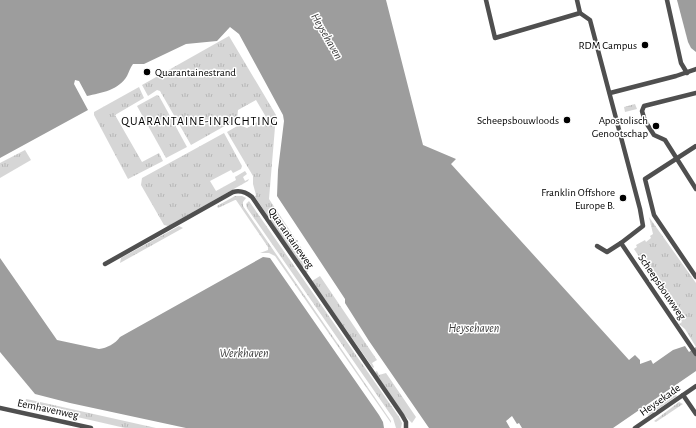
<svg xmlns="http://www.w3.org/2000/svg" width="696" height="428" font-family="'Alegreya Sans',sans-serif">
<defs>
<pattern id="grass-tufts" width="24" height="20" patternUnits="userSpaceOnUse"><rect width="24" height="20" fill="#d6d6d6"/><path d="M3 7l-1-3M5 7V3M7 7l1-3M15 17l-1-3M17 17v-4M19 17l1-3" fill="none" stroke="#b6b6b6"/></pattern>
</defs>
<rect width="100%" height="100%" fill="#fff"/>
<g fill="url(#grass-tufts)">
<path d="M 229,36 L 276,115 L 269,199 L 312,264 L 306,268 L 308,271 L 306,273 L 255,197 L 256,195 L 253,184 L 253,176 L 227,132 L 239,125 L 247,128 L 266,117 L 256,100 L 238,110 L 237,119 L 191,145 L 160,91 L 157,90 L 148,96 L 142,85 Z"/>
<path d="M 139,87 L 144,98 L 115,115 L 142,162 L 159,153 L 163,161 L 128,179 L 94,115 L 94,112 Z"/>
<path d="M 157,95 L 159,96 L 187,147 L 166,158 L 137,106 Z"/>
<path d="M 635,104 L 637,109 L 625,112 L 624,107 Z"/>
<path d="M 224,133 L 242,166 L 241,169 L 233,173 L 231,170 L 210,181 L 216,191 L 236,180 L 235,177 L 245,171 L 247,174 L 243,177 L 245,181 L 249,179 L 248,181 L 168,226 L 164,225 L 141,185 L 142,178 Z"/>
<path d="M 25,150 L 31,160 L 0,178 L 0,163 Z"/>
<path d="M 235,196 L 242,196 L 246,198 L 243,202 L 243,206 L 391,421 L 391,423 L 275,256 L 269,253 L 260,253 L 268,250 L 268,247 L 236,200 L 235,200 L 218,208 L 217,206 Z"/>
<path d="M 249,201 L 399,417 L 402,423 L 401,428 L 396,428 L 393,418 L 247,208 L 246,204 Z"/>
<path d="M 649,217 L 696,283 L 696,347 L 685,329 L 679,324 L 682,322 L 634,249 L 637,247 L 636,245 L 645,240 L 646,242 L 651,238 L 650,236 L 653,234 Z"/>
<path d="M 179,226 L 183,228 L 120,263 L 121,258 Z"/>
<path d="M 320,276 L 377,360 L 372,363 L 374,367 L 373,368 L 312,281 Z"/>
<path d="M 377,371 L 379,375 L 386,373 L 416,417 L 412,423 L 404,415 L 375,372 Z"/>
<path d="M 675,394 L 677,396 L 648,416 L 647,414 Z"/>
<path d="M 26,399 L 31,400 L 156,428 L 125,428 L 25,405 Z"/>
<path d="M 679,402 L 683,404 L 656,422 L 654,421 Z"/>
</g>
<g fill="#9d9d9d">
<path d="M 0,0 L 386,0 L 423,145 L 456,159 L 451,164 L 629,360 L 635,355 L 640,360 L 640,364 L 651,360 L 653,364 L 673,350 L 685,346 L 689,352 L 696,347 L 696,371 L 613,428 L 522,428 L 519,423 L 517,424 L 512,416 L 506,421 L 510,428 L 429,428 L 369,341 L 345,303 L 345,299 L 277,196 L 278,170 L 284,121 L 283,115 L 239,34 L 230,27 L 217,41 L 186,44 L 144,64 L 133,64 C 130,68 129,72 127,76 C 119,90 101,93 87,96 L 79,81 L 75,80 L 74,84 L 88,110 L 0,158 Z"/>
<path d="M 677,0 L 696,0 L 696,52 L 691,48 L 688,42 Z"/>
<path d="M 263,257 L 270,258 L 379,415 L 383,422 L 384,428 L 186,428 L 70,403 L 35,394 L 0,352 L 0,258 L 57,340 L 99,349 C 107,348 115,344 120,337 Z"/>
</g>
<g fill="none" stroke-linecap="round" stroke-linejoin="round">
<g stroke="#4f4f4f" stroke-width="4.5">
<path d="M 486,0 L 495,38 L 580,13 L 590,20 L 640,209 L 643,226 L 621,243 L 696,354"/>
<path d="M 577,0 L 580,13"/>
<path d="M 667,0 L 681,63 L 687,73"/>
<path d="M 610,93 L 676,76 L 696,69"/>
<path d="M 696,93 L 644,106 L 642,111 L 645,121 L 654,135 L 665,140 L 696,189"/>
<path d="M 696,146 L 645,179 L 654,215 L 696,277"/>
<path d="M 597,246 L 607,252 L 621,243"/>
<path d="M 105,264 L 233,192 C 240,190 246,192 252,197 L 402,415 L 406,422 L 406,428"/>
<path d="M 683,395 L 696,414"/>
<path d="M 0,408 L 91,428"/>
<path d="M 635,428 L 696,386"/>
</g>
</g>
<g fill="#000" stroke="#fff" stroke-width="1.5">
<circle cx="645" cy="45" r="4"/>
<circle cx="147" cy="72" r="4"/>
<circle cx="567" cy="120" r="4"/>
<circle cx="656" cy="126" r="4"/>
<circle cx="623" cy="198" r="4"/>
</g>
<g text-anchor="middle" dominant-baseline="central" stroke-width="3" stroke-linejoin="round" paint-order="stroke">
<g font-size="11" fill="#000" stroke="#fff" text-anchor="end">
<text x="637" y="45">RDM Campus</text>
<text x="155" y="72" text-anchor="start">Quarantainestrand</text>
<text x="559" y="120">Scheepsbouwloods</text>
<text x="648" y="120">Apostolisch<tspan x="648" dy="13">Genootschap</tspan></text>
<text x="615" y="192">Franklin Offshore<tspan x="615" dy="13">Europe B.</tspan></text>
</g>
<g font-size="11" fill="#000" stroke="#fff">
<text transform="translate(291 238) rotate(55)">Quarantaineweg</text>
<text transform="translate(662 287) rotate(56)">Scheepsbouwweg</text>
<text transform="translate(660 400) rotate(-35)">Heysekade</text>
<text transform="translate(48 409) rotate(12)">Eemhavenweg</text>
</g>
<g font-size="12" font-style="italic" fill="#3e3e3e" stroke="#fff">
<text transform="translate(327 36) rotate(60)">Heysehaven</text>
<text x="474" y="328">Heysehaven</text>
<text x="244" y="353">Werkhaven</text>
</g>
<g font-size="12" letter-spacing="1" fill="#000" stroke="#fff">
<text x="200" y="121">QUARANTAINE-INRICHTING</text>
</g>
</g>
</svg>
